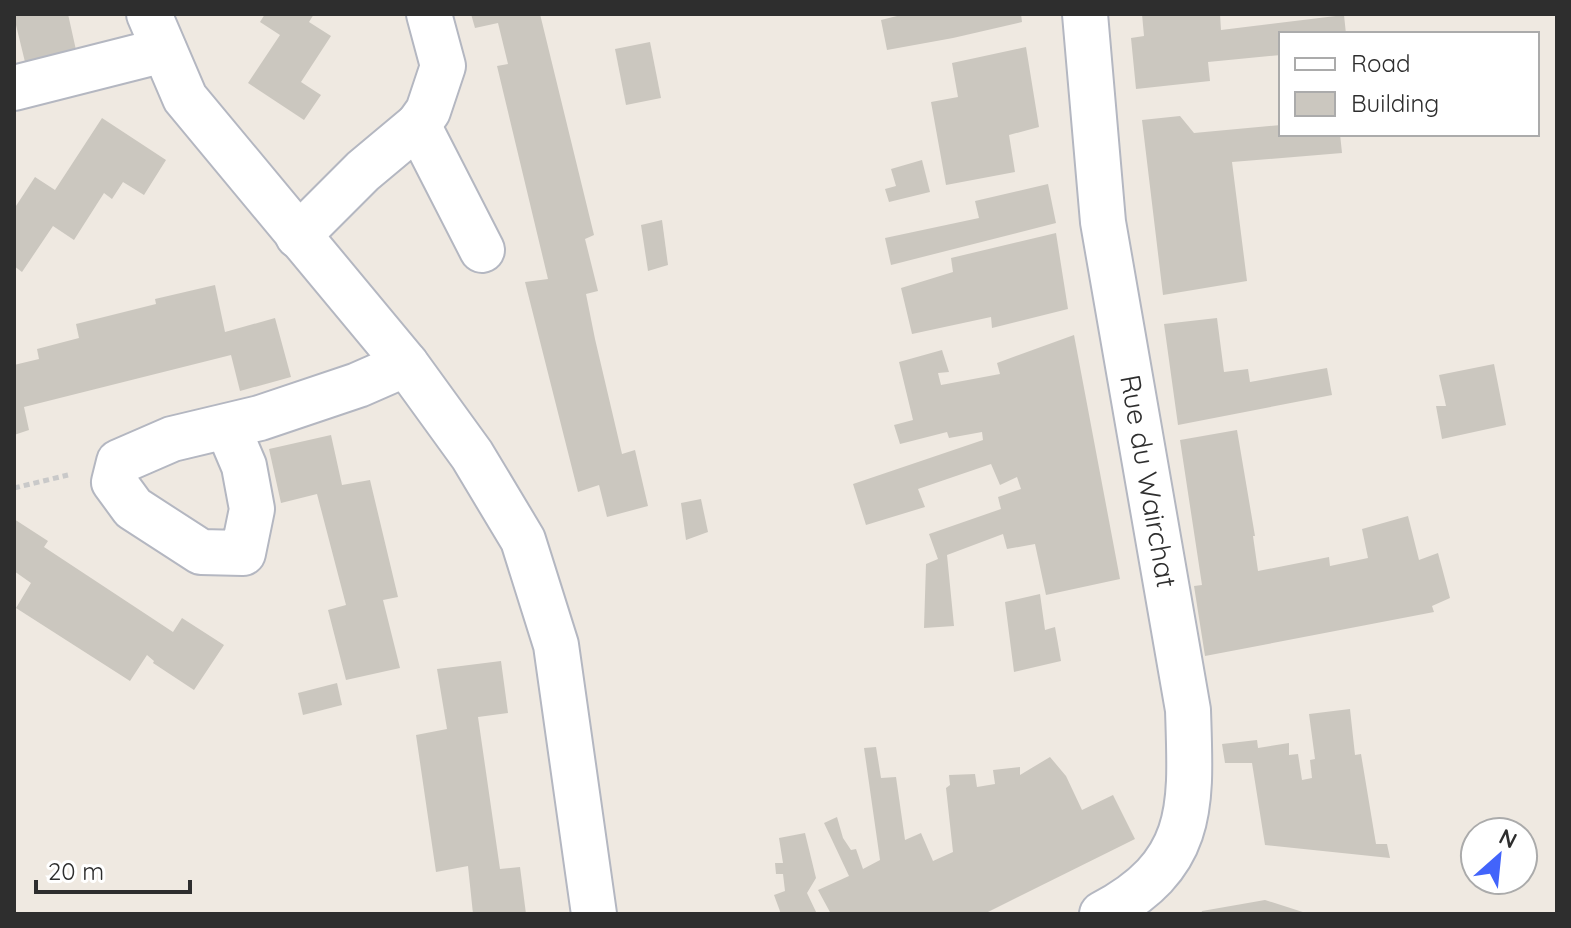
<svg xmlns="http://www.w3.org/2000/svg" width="1571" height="928" font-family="Quicksand,sans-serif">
<rect width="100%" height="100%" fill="#efe9e1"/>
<g fill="#cbc7bf">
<path d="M 14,14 L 68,14 L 76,50 L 25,62 L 16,25 L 14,26 Z"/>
<path d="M 265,14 L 314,14 L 309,22 L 331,36 L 301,82 L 321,95 L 304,120 L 248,83 L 280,35 L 260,22 Z"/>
<path d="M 471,14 L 540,14 L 594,235 L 585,239 L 598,291 L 586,294 L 595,339 L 622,454 L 635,450 L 648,506 L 607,517 L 599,485 L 578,492 L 525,282 L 548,279 L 497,66 L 508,64 L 498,23 L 475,28 Z"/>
<path d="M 905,14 L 1021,14 L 1022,22 L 953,38 L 887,50 L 881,20 Z"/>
<path d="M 1142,14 L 1220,14 L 1221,30 L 1344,15 L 1346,34 L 1281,34 L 1281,55 L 1208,62 L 1210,81 L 1136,89 L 1131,38 L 1144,36 Z"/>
<path d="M 650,42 L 661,98 L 626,105 L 615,49 Z"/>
<path d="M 1026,47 L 1039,127 L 1009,135 L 1015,172 L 946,185 L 931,102 L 958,97 L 952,63 Z"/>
<path d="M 1180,116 L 1194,133 L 1281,125 L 1281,134 L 1340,134 L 1342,153 L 1232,162 L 1247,281 L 1163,295 L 1142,120 Z"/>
<path d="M 102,118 L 166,160 L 144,195 L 123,182 L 112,199 L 104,193 L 74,240 L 53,226 L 22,272 L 14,266 L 14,209 L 35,177 L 55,190 Z"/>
<path d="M 922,160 L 930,192 L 889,202 L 885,189 L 896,186 L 891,169 Z"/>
<path d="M 1048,184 L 1056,223 L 891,265 L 885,238 L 979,218 L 975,201 Z"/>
<path d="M 662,220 L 668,265 L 648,271 L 641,225 Z"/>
<path d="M 1056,233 L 1068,309 L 992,328 L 991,317 L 912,334 L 901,288 L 953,272 L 951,258 Z"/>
<path d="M 215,285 L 225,332 L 275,318 L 291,377 L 240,391 L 231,355 L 24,407 L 29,430 L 14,435 L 14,365 L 39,359 L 37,349 L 79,338 L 76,324 L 156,304 L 155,299 Z"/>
<path d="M 1217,318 L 1224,372 L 1248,369 L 1250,382 L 1327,368 L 1332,395 L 1178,425 L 1164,324 Z"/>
<path d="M 1074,335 L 1120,579 L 1046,595 L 1035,544 L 1007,549 L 1003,534 L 947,555 L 954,626 L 924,628 L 926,564 L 938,559 L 929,534 L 1001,509 L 998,497 L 1021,489 L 1017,477 L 1000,485 L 991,464 L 918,489 L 925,507 L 866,525 L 853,484 L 983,440 L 982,432 L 949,438 L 947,432 L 900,444 L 894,425 L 913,420 L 899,362 L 942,350 L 949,372 L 938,373 L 941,385 L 1000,374 L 997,363 Z"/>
<path d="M 1494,364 L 1506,425 L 1442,439 L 1436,406 L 1446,406 L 1439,375 Z"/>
<path d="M 1237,430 L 1255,536 L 1253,536 L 1258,571 L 1329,557 L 1330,566 L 1368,558 L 1362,529 L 1408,516 L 1419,560 L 1438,553 L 1450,598 L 1432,606 L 1434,612 L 1205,656 L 1194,586 L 1202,585 L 1180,440 Z"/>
<path d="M 331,435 L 342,485 L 370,480 L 398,597 L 383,600 L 400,668 L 346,680 L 328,610 L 346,605 L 317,494 L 281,503 L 269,449 Z"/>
<path d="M 701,499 L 708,532 L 686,540 L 681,503 Z"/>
<path d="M 14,519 L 48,541 L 44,547 L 173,632 L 182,618 L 224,645 L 194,690 L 153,663 L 154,661 L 147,655 L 130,681 L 16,608 L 31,583 L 14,571 Z"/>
<path d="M 1040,594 L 1045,630 L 1055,627 L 1061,661 L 1014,672 L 1005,602 Z"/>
<path d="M 501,661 L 508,713 L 478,717 L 500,869 L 520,867 L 526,914 L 473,914 L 468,866 L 436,872 L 416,735 L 447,729 L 437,669 Z"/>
<path d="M 337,683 L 342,705 L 303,715 L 298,693 Z"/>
<path d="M 1350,709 L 1355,755 L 1361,754 L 1376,844 L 1387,844 L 1390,858 L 1265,845 L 1252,763 L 1225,763 L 1222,744 L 1257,740 L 1258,748 L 1289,743 L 1289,755 L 1298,754 L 1302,780 L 1312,778 L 1310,760 L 1315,759 L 1309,714 Z"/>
<path d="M 876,747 L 881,778 L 896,777 L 905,840 L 921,833 L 933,861 L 953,852 L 946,788 L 950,785 L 949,775 L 975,774 L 977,787 L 995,784 L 993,770 L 1020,767 L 1020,775 L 1050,757 L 1066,776 L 1082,810 L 1113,795 L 1135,839 L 984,914 L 831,914 L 818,890 L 849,876 L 824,823 L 837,817 L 843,838 L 851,850 L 856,849 L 863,869 L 880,860 L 864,748 Z"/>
<path d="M 805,833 L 816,878 L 807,893 L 817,914 L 781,914 L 774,895 L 785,891 L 783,874 L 776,874 L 775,863 L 783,863 L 779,838 Z"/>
<path d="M 1265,900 L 1309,914 L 1201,914 L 1202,911 Z"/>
</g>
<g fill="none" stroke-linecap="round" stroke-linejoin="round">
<defs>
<g id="street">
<path d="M 149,14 L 185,98 L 406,364 L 472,455 L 523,540 L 556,645 L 594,914"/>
<path d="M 1085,14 L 1103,222 L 1188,710 C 1191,805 1197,864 1102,914"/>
<path d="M 14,88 L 164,50"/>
<path d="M 418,125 L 428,111 L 443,66 L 429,14"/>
<path d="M 298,236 L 363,171 L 418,125 L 482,250"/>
<path d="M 227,426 L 244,466 L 252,509 L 243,553 L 201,552 L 133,508 L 114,482 L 119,462 L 172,439 L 260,418 L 358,385 L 406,364"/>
</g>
</defs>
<use href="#street" stroke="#b4b7c1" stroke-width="48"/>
<path stroke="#c9c9c9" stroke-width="5" stroke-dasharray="6 4" stroke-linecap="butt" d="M 14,488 L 68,475"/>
<use href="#street" stroke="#fff" stroke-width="44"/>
</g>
<g text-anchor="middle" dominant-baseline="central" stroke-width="8" stroke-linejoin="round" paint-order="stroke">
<g font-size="28" fill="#2e2e2e" stroke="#fff">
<text transform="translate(1149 481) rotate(80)">Rue du Wairchat</text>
</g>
</g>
<rect width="1571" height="928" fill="none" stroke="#2e2e2e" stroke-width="32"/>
<rect x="1279" y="32" width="260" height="104" fill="#ffffff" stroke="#ababab" stroke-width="2"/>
<rect x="1295" y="58" width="40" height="12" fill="#ffffff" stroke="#ababab" stroke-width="2"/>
<text x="1351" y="72" font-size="24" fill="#2e2e2e">Road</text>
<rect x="1295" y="92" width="40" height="24" fill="#cbc7bf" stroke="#ababab" stroke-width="2"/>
<text x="1351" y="112" font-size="24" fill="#2e2e2e">Building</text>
<g transform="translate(1499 856) rotate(27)"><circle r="38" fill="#ffffff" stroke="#ababab" stroke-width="2"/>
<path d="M0-6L14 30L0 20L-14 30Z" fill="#4264fb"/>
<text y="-12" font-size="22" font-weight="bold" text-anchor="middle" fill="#2e2e2e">N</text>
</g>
<path d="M36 880v12h154v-12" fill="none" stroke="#2e2e2e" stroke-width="4"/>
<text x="48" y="880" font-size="24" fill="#2e2e2e" stroke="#ffffff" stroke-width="6" paint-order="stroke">20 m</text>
</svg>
